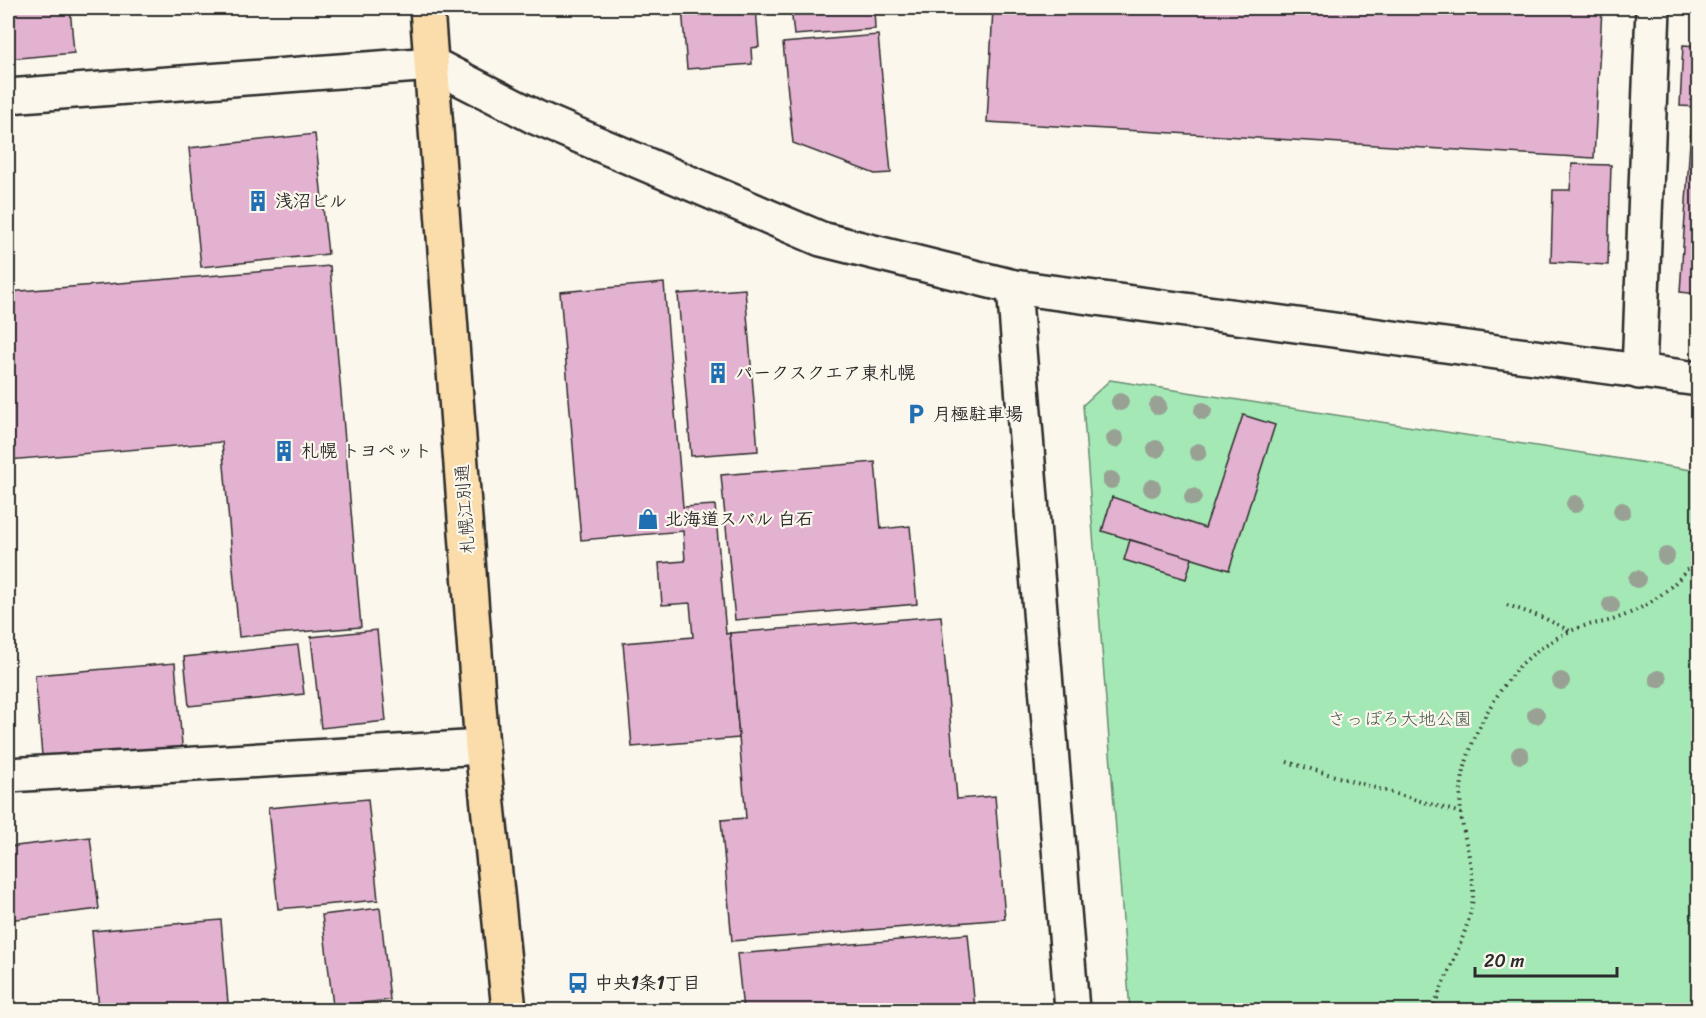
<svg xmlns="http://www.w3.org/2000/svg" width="1706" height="1018" font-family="Sriracha,'Klee One',sans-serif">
<rect width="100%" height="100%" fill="#fbf7ec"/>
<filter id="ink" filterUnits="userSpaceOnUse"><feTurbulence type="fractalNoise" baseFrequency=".0167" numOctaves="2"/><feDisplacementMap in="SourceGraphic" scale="12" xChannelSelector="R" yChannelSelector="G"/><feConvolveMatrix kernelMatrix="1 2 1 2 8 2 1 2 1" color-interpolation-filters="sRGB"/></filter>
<g filter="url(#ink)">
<path fill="#a4e9b5" stroke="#688a70" stroke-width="1.5" d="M 1110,380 L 1698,471 L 1698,1010 L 1130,1010 L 1083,405 Z"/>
<g fill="#e3b2d1" stroke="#2b2b2b" stroke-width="1.5">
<path d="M 8,8 L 70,8 L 74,53 L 8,59 Z"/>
<path d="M 682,8 L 756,8 L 759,47 L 751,48 L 752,64 L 687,69 Z"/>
<path d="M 791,8 L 874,8 L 875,29 L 794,35 Z"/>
<path d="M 993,8 L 1602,8 L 1594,158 L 987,122 Z"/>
<path d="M 878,35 L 891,173 L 875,174 L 793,143 L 783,43 Z"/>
<path d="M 1683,45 L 1698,46 L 1698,107 L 1680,106 Z"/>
<path d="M 1691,127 L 1698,128 L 1698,294 L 1680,292 Z"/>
<path d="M 315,134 L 328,254 L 201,267 L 189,148 Z"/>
<path d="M 1572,164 L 1611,165 L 1608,265 L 1551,262 L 1553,190 L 1570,190 Z"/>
<path d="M 330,266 L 361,627 L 239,637 L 222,442 L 8,460 L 8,292 Z"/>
<path d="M 664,283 L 683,507 L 715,505 L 726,634 L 730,633 L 739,738 L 632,747 L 623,643 L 693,637 L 690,603 L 662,605 L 659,563 L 685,561 L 683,531 L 581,540 L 560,292 Z"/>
<path d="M 745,289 L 758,451 L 691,456 L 678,294 Z"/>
<path d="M 1243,415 L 1275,425 L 1229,570 L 1102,531 L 1112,497 L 1205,528 Z"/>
<path d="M 875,462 L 881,529 L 910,526 L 917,604 L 735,620 L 721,475 Z"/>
<path d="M 1130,540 L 1192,558 L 1186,579 L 1124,560 Z"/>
<path d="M 941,616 L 957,799 L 995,796 L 1005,919 L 732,941 L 721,820 L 746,818 L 730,633 Z"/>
<path d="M 377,630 L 386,721 L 321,728 L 311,637 Z"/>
<path d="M 298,645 L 304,694 L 189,706 L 184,657 Z"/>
<path d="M 175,663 L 183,756 L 43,767 L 35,675 Z"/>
<path d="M 368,799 L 378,900 L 278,909 L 268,808 Z"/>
<path d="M 90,837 L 99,909 L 8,920 L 8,847 Z"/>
<path d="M 380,908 L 390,1000 L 333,1006 L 322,915 Z"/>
<path d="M 221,920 L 228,1003 L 135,1010 L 99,1010 L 92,931 Z"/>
<path d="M 968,934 L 975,1010 L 743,1010 L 737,954 Z"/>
</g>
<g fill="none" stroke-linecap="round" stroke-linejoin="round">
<defs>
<g id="street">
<path d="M 8,96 L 432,64"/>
<path d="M 1014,287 L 1072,1010"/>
<path d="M 1639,372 L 1653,8"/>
<path d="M 8,775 L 482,747"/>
</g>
<path id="secondary" d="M 432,64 L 535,117 L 821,239 L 1014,287 L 1698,379"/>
<path id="highway" d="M 427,8 L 482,747 L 509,1010"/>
</defs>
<use href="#street" stroke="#2b2b2b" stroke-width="38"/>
<use href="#secondary" stroke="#2b2b2b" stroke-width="38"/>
<use href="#highway" stroke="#2b2b2b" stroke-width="38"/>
<g stroke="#2b2b2b" stroke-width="4" stroke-dasharray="1.5 4.5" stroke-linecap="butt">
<path d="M 1507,605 L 1544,618 L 1570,631"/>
<path d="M 1287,762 L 1461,813"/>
<path d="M 1432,1010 C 1444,980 1472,926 1473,895 C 1474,867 1464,841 1461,814 C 1456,765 1483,712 1512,675 C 1528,655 1554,637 1578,628 C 1591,623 1606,623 1618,618 C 1651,606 1680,584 1698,554"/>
</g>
<use href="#street" stroke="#fbf7ec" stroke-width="33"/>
<use href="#secondary" stroke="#fbf7ec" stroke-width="33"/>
<use href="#highway" stroke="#fbddab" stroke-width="33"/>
</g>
<g fill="#99a195">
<circle cx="1120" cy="402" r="9"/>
<circle cx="1158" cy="406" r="9"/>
<circle cx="1203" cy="411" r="9"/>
<circle cx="1115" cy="439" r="9"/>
<circle cx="1156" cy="449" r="9"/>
<circle cx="1198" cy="452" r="9"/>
<circle cx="1111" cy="480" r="9"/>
<circle cx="1152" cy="488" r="9"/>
<circle cx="1193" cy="497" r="9"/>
<circle cx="1575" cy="504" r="9"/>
<circle cx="1622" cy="511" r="9"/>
<circle cx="1666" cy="556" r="9"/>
<circle cx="1637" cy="579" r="9"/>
<circle cx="1611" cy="605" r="9"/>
<circle cx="1658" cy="679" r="9"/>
<circle cx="1561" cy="681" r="9"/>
<circle cx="1536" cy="715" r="9"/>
<circle cx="1520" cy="755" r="9"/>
</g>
</g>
<defs>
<symbol id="building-bare" viewBox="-9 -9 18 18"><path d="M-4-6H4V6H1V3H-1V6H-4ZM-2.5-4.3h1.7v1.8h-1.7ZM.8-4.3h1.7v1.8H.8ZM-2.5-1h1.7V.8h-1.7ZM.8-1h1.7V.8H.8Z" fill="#1f6fb2" stroke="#fbf7ec" stroke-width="2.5" paint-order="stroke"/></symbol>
<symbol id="parking-bare" viewBox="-9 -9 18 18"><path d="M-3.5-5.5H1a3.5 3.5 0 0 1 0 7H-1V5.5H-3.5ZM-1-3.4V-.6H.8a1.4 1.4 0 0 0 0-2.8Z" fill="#1f6fb2" stroke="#fbf7ec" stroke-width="2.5" paint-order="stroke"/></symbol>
<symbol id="shop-bare" viewBox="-9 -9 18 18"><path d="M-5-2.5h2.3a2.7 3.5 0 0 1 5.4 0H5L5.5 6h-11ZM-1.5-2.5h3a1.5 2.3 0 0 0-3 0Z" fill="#1f6fb2" stroke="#fbf7ec" stroke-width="2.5" paint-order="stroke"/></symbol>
<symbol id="bus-bare" viewBox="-9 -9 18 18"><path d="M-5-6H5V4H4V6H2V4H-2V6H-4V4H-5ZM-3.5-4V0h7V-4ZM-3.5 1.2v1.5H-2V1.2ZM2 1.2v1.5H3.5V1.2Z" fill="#1f6fb2" stroke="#fbf7ec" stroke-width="2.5" paint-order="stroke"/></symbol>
</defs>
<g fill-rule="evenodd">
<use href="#building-bare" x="243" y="186" width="30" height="30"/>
<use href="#building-bare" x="703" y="358" width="30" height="30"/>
<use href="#parking-bare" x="901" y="399" width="30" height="30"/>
<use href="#building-bare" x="269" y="436" width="30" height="30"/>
<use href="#shop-bare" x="633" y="504" width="30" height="30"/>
<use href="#bus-bare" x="563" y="968" width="30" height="30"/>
</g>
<g text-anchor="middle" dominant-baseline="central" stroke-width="4.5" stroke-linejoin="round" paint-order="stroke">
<g font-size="18" font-weight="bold" fill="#2b2b2b" stroke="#fbf7ec" text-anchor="start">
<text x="275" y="201">浅沼ビル</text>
<text x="735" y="373">パークスクエア東札幌</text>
<text x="933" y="414">月極駐車場</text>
<text x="301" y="451">札幌 トヨペット</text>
<text x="665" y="519">北海道スバル 白石</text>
<text x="595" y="983">中央1条1丁目</text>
</g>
<g font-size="18" fill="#2b2b2b" stroke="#fbf7ec">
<text transform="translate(465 509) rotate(-94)">札幌江別通</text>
</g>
<g font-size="18" fill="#495a4e" stroke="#fbf7ec">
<text x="1400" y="719">さっぽろ大地公園</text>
</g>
</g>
<rect width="1706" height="1018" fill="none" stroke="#fbf7ec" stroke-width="30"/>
<rect x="15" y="15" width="1676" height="988" fill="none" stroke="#2b2b2b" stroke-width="2" filter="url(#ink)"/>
<path d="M1475 967v9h142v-9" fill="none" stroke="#2b2b2b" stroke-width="3"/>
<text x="1484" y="967" font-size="18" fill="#2b2b2b" stroke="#fbf7ec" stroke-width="4.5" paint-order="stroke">20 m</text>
</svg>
